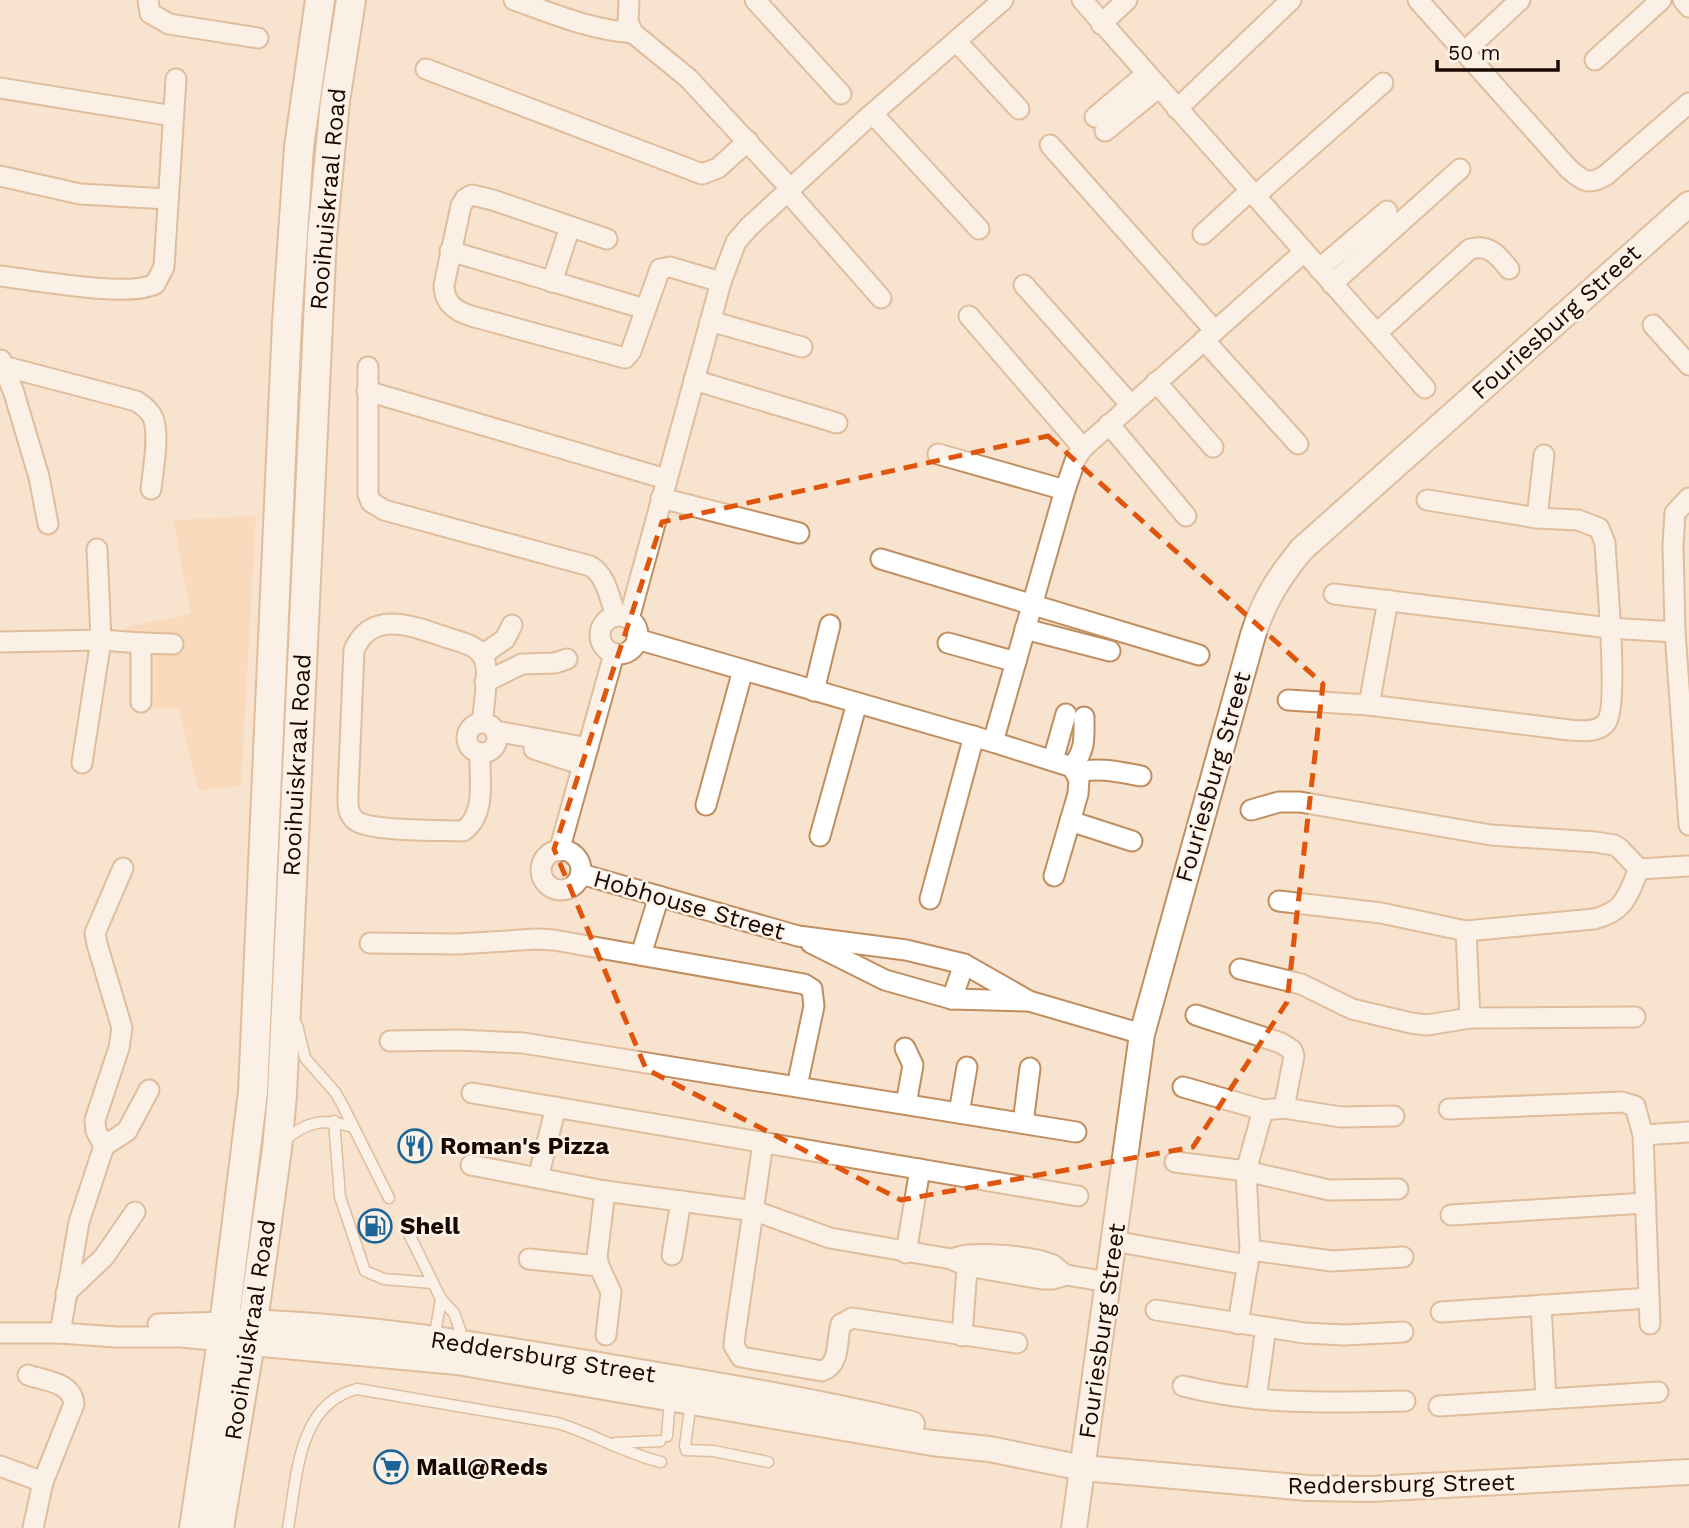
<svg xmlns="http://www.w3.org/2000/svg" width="1689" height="1528" font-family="'Work Sans',sans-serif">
<rect width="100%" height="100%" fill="#f8e3cf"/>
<path fill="#facfa7" d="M 256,516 L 241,786 L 198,790 L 178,708 L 134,709 L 126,627 L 191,614 L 173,520 Z"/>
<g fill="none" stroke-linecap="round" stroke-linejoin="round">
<defs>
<g id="service">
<path d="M 297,1025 L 305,1058 L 335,1092 L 342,1104 L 389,1198"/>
<path d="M 334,1121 L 340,1197 L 365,1271 L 384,1279 L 433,1283"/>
<path d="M 283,1142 C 306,1121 323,1118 353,1127"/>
<path d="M 407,1230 L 441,1299 L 454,1313 L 460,1330 L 459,1340"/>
<path d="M 434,1340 L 441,1299"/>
<path d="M 667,1436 L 670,1399"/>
<path d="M 615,1443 L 660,1441"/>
<path d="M 685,1446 L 691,1401"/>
<path d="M 686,1450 L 713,1451 L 768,1462"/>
<path d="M 288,1528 C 297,1478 297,1404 357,1389 L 557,1423 C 592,1433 625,1454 661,1462"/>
</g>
<g id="minor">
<path d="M 148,0 L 150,13 L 169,24 L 258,38"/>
<path d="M 514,0 C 554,14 591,30 633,33"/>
<path d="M 629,0 L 628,22 L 633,33 L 688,78 L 790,188"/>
<path d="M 755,0 L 841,94"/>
<path d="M 1082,0 L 1425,388"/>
<path d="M 1418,0 L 1568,168 C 1582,181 1589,186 1606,175 L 1689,103"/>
<path d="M 1683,0 L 1689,7"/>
<path d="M 1101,24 L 1127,0"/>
<path d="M 956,41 L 1019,109"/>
<path d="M 1464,52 L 1520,0"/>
<path d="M 1595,60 L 1661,0"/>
<path d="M 426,69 L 702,174 L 718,168 L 748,141"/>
<path d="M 0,88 L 173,116"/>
<path d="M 1177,109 L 1291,0"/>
<path d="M 873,114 L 979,229"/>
<path d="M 1095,117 L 1146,74"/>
<path d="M 1105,131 L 1158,88"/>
<path d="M 1050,145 L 1215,331"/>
<path d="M 0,176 L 80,194 L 168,199"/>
<path d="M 787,191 L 881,298"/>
<path d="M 1255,196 L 1383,83"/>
<path d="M 1203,234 L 1250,191"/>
<path d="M 607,239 L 493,200 L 472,195 L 465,199 L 461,206 L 444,285 C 444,303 455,311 471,316 L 625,358 L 631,351 L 660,269 L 670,267 L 721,282"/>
<path d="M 450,251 L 645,309"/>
<path d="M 1319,269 L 1387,211"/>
<path d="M 0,276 C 34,280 129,298 155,284 L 164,267 L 176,79"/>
<path d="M 552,282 L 570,227"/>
<path d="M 1332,284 L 1460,169"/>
<path d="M 1024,285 L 1130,404"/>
<path d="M 969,316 L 1083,448"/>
<path d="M 710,321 L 802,347"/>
<path d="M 1653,325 L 1689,365"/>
<path d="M 1377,333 L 1470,249 C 1489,244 1498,255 1509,269"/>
<path d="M 1204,340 L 1298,444"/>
<path d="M 1,360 L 14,393 L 39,477 L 48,524"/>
<path d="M 3,366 L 136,401 C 144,406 152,412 154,421 C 159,439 153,470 151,489"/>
<path d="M 368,367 L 368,494 L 371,502 L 384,510 L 590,566 C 606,574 610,600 616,616"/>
<path d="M 694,380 L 837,423"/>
<path d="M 1156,382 L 1213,447"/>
<path d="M 367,391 L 666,479"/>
<path d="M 1109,424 L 1186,516"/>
<path d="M 938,454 L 1065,490"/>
<path d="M 661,498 L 799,533"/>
<path d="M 1689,498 L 1675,513 L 1673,545 L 1675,632 L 1689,825"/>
<path d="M 1537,518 L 1544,455"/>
<path d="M 881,559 L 1199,655"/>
<path d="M 1334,594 L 1609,628 L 1675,632"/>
<circle cx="619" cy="635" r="19"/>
<path d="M 629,619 L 721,282 L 736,242 L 749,227 L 865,120 L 1003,0"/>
<path d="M 1025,629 L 1110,651"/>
<path d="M 637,639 L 993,742 L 1072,767 L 1079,779 L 1078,794 L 1054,876"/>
<path d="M 0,642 L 101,640 L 141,643"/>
<path d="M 948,643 L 1016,662"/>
<path d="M 482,655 L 505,639 L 512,625"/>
<path d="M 485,682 L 522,664 L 555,663 L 567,659"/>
<path d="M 814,691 L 830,625"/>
<path d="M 1288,700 L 1369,705 L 1569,730 C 1580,731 1596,733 1605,724 C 1620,710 1606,570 1605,543 L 1599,528 L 1578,520 L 1537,518 L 1427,500"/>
<path d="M 141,702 L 141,643 L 173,644"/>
<path d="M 1369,705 L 1388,600"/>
<circle cx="482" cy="738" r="15"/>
<path d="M 496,731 L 588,748"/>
<path d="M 993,742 L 1065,490 L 1076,458 L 1083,448 L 1304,252"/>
<path d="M 534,749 L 583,765"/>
<path d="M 480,753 C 479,780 487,814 463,831 C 442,830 369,832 355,820 C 347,813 348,804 348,794 L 354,650 C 372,608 415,627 448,638 C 461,642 477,645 484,658 C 489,670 484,708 482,722"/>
<path d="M 1053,760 L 1066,714"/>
<path d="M 82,763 L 101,640 L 97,549"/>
<path d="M 1072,767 C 1086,749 1084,739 1084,717"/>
<path d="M 1076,772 C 1099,767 1119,772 1141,776"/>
<path d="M 706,805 L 743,670"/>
<path d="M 1251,810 L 1279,802 L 1300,802 L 1491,835 L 1595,842 L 1614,845 L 1619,848 L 1639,869"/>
<path d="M 1070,821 L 1132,841"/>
<path d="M 820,836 L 857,703"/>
<circle cx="561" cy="870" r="20"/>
<path d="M 559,851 L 614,654"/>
<path d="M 581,874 L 798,936 L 906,950 L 964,964 L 1029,1001 L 1142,1034"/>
<path d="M 930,899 L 974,736"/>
<path d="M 1279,901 L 1381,913 L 1466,931 L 1594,919 C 1625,911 1627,897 1639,869 L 1688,866"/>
<path d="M 1466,931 L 1470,1018"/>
<path d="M 370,943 L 458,944 L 537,939 L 554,940 L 804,984 L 812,989 L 814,1006 L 797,1086"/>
<path d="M 811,943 L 885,980 L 952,999 L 1028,1001"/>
<path d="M 641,955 L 659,896"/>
<path d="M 1240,969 L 1301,984 L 1352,1009 L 1411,1023 L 1427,1025 L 1470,1018 L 1635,1017"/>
<path d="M 952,999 L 964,964"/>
<path d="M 1196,1015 L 1281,1043 L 1292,1050 L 1294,1056 L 1284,1108 L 1263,1110 L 1246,1171 L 1250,1250 L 1238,1324"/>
<path d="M 390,1041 L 459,1040 L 523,1043 L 1076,1132"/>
<path d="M 905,1048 L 913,1065 L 906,1104"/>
<path d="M 1183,1087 L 1263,1110"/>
<path d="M 472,1093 L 1078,1196"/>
<path d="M 1284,1108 L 1341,1117 L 1394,1116"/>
<path d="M 1449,1109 L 1622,1102 L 1635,1106 L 1643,1135 L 1650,1324"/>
<path d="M 959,1113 L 967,1067"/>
<path d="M 1023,1123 L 1030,1068"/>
<path d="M 1643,1135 L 1689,1132"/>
<path d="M 763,1143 L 735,1335 L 734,1346 L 741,1357 L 822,1371 C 841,1365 836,1340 841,1324 L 852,1318 L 1017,1343"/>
<path d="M 104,1146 L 127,1131 L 149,1090"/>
<path d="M 1175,1162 L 1246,1171 L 1329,1190 L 1398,1189"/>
<path d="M 471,1165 L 605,1191 L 755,1211 L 830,1238 L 951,1259 L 967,1266 L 1042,1279 L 1053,1279 L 1066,1275 L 1108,1282"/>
<path d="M 538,1178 L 556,1107"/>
<path d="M 605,1191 L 597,1257 L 599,1266 L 611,1292 L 606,1335"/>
<path d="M 1451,1215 L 1646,1203"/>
<path d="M 1113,1241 L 1248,1265"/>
<path d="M 1250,1250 L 1332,1261 L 1403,1257"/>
<path d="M 906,1253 L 920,1169"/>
<path d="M 672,1255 L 681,1201"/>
<path d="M 955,1258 C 975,1251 1033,1256 1053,1265 C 1057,1268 1061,1272 1066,1275"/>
<path d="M 529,1259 L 599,1266"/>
<path d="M 66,1293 L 104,1257 L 135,1212"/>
<path d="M 1541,1305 L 1546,1399"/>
<path d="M 1156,1310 L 1304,1333 L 1345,1335 L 1403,1332"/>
<path d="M 1441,1312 L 1649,1298"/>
<path d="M 158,1324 L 225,1322"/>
<path d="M 0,1333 L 60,1333 L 116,1337 L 181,1337 L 222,1341"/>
<path d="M 60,1333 L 79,1222 L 104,1146 L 96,1131 L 95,1120 L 119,1048 L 122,1028 L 97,944 L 95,933 L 123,868"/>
<path d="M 962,1336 L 968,1255"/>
<path d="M 28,1375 C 45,1381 72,1382 74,1404 L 43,1482 L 33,1528"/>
<path d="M 1183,1386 C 1257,1405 1329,1403 1405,1401"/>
<path d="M 1256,1399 L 1266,1327"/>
<path d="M 1439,1406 L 1658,1392"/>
<path d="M 0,1466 L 43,1482"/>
</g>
<g id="tertiary">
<path d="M 236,1322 C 358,1324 478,1345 599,1365 C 704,1383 808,1399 912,1424"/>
<path d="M 231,1341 L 457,1362 L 932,1443 L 989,1449 L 1083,1468 L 1308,1488 L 1370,1489 L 1689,1472"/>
<path d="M 1074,1528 L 1142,1034 L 1253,635 C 1264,600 1279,577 1302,549 L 1689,204"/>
</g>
<g id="secondary">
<path d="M 194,1528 L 222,1341 L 253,1092 L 287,322 L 299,147 L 320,0"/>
<path d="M 219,1528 L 250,1343 L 277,1149 L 282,1095 L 322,237 L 335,101 L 351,0"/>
</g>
</defs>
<use href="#service" stroke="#c08e5f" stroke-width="13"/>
<use href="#minor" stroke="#c08e5f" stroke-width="23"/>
<use href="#tertiary" stroke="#c08e5f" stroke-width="28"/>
<use href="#secondary" stroke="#c08e5f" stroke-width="32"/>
<use href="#service" stroke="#fff" stroke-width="10"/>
<use href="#minor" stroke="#fff" stroke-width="19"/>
<use href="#tertiary" stroke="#fff" stroke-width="24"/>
<use href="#secondary" stroke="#fff" stroke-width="28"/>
</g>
<path d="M0 0H1689V1528H0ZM 1048,436 L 1323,684 L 1287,1002 L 1193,1147 L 901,1200 L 646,1069 L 554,849 L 662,522 Z" fill="#f8e3cf" fill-opacity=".55" fill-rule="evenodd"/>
<path fill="none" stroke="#de550b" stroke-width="5" stroke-dasharray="14 9" stroke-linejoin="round" d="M 1048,436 L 1323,684 L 1287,1002 L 1193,1147 L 901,1200 L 646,1069 L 554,849 L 662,522 Z"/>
<defs>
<symbol id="restaurant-ring" viewBox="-11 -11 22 22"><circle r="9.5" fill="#fdf2e8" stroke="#1b6599" stroke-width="1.5"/><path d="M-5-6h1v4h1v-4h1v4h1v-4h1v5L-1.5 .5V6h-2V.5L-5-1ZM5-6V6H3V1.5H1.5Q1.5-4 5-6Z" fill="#1b6599"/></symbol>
<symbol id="fuel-ring" viewBox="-11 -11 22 22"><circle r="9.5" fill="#fdf2e8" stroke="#1b6599" stroke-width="1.5"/><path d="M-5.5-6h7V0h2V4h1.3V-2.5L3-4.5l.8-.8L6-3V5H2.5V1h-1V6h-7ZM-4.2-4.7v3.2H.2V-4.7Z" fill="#1b6599"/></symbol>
<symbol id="supermarket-ring" viewBox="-11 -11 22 22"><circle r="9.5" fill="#fdf2e8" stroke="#1b6599" stroke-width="1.5"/><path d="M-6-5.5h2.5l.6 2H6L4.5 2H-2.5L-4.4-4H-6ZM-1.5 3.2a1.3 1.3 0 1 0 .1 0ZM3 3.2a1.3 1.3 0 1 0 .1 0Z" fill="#1b6599"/></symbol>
</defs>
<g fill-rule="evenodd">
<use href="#restaurant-ring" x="396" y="1127" width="38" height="38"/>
<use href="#fuel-ring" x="356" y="1207" width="38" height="38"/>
<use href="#supermarket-ring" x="372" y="1448" width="38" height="38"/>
</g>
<g text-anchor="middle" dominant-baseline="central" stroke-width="5" stroke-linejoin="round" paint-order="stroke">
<g font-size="24" fill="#190800" stroke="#fdf2e8">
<text transform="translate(328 199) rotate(-85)">Rooihuiskraal Road</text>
<text transform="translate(1556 322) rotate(-42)">Fouriesburg Street</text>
<text transform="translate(297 765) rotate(-87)">Rooihuiskraal Road</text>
<text transform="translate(1213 777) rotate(-74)">Fouriesburg Street</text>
<text transform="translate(689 905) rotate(16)">Hobhouse Street</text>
<text transform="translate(250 1330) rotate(-81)">Rooihuiskraal Road</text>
<text transform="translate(1102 1331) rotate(-82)">Fouriesburg Street</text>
<text transform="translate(543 1357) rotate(9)">Reddersburg Street</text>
<text transform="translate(1401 1484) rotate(-1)">Reddersburg Street</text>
</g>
<g font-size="24" font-weight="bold" fill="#190800" stroke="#fdf2e8" text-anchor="start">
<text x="440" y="1146">Roman's Pizza</text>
<text x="400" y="1226">Shell</text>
<text x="416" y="1467">Mall@Reds</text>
</g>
</g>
<path d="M1437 60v10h121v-10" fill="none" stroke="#190800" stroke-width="3.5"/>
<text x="1448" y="60" font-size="21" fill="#190800" stroke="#fdf2e8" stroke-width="5" paint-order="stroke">50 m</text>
</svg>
